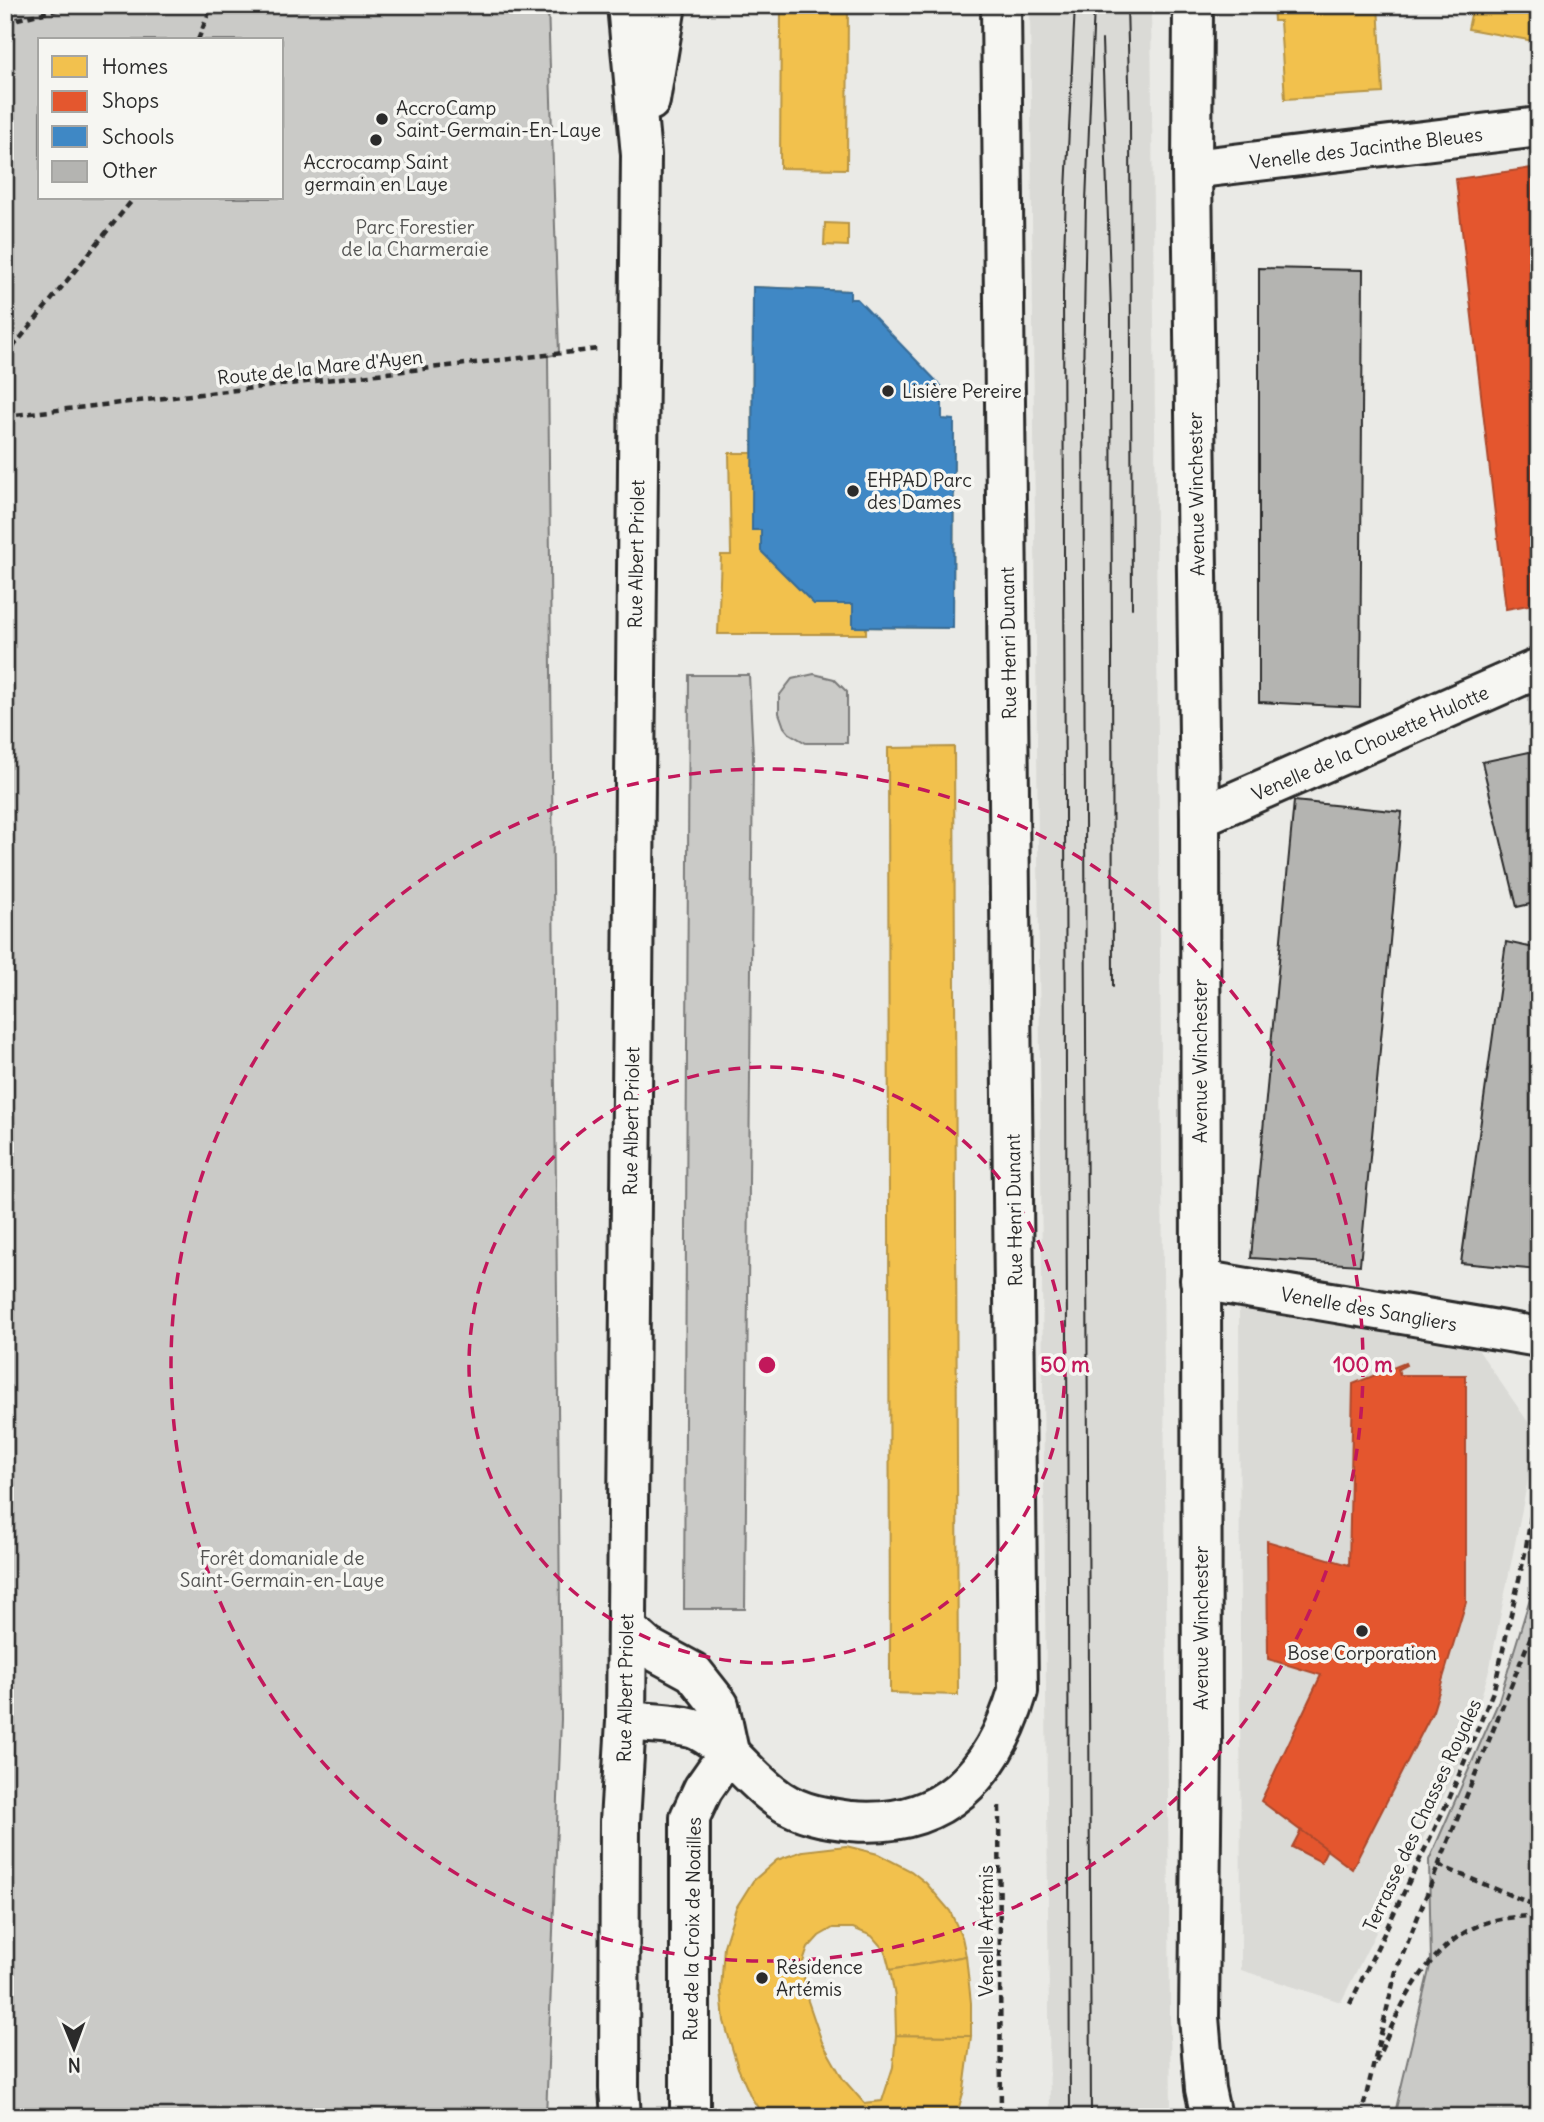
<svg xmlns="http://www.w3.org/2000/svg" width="1544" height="2122" font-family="Delius,sans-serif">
<rect width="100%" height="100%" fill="#eaeae6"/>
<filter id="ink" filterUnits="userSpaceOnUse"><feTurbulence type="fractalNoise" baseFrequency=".0143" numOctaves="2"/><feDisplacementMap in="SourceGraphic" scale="14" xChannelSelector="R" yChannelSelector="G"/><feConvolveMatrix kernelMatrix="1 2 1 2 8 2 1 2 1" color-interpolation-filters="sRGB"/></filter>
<g filter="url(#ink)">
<g fill="#dadad6">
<path d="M 1030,5 L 1151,5 L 1171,2117 L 1050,2117 Z"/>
<path d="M 1239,1302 L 1475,1345 L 1537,1435 L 1490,1667 L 1462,1760 L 1341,2002 L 1241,1970 Z"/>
</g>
<g fill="#cacac7" stroke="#7a7a79" stroke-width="2" fill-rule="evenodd">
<path d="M 5,5 L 548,5 L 559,354 L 548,356 L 561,1719 L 546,2117 L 5,2117 ZM 40,40 L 282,40 L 282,198 L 40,198 Z"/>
<path d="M 814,674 L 834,679 L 847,692 L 847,743 L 806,743 L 789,733 L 784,727 L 779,713 L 779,696 L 792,679 Z"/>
<path d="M 689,675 L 749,675 L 753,756 L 745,1609 L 684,1609 Z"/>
<path d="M 1539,1569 L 1539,2117 L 1394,2117 L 1431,1962 L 1429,1860 L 1498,1703 Z"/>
</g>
<g fill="#f2c14e" stroke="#b69444" stroke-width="2">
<path d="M 781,5 L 848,5 L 847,169 L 780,168 Z"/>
<path d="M 1273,5 L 1378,5 L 1383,93 L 1285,99 L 1280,21 L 1274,21 Z"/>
<path d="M 1473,5 L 1539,5 L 1539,42 L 1468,29 Z"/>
<path d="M 825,223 L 848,224 L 848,246 L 824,245 Z"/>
<path d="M 753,287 L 850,291 L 851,434 L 829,434 L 830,490 L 897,490 L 896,419 L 954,420 L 953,628 L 853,627 L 856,529 L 752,530 Z"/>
<path d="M 729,453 L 753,453 L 752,530 L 761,530 L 761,551 L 814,604 L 853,604 L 853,627 L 866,627 L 866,634 L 718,634 L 721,555 L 731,555 Z"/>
<path d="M 954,747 L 958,1695 L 890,1693 L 888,748 Z"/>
<path d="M 846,1846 L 878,1854 L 911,1871 L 926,1883 L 950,1911 L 962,1937 L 966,1956 L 890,1970 L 885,1951 L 872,1936 L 853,1928 L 833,1928 L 819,1936 L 808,1948 L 802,1965 L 808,2001 L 822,2042 L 843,2079 L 864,2103 L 882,2101 L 893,2067 L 896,2035 L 971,2036 L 964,2090 L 956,2117 L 764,2117 L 751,2097 L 738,2068 L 724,2021 L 721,1991 L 724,1946 L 736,1908 L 753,1881 L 777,1860 L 803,1851 Z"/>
<path d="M 966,1956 L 971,2003 L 971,2036 L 896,2035 L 895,1997 L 890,1970 Z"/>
</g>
<g fill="#e4572e" stroke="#ac4a2d" stroke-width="2">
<path d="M 1539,167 L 1539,603 L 1506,609 L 1456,179 Z"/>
<path d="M 1405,1363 L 1406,1365 L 1398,1369 L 1400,1375 L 1466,1375 L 1466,1602 L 1433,1711 L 1352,1869 L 1261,1801 L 1321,1675 L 1268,1659 L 1267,1541 L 1349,1565 L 1353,1384 Z"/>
<path d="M 1301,1830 L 1327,1849 L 1321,1862 L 1292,1847 Z"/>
</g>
<path fill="#3f88c5" stroke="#396c97" stroke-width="2" d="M 753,287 L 850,291 L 850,299 L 857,299 L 942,387 L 942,419 L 954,420 L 953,628 L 853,627 L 853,604 L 814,604 L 761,551 L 761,530 L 752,530 Z"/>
<g fill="#b4b4b1" stroke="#2b2b2b" stroke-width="2">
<path d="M 1259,268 L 1363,270 L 1360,707 L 1259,702 Z"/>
<path d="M 1539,750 L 1539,902 L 1517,907 L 1482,762 Z"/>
<path d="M 1294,801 L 1402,812 L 1360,1265 L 1251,1258 Z"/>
<path d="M 1506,942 L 1539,949 L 1539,1270 L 1461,1263 Z"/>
</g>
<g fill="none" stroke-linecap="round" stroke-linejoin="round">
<defs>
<g id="minor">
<path d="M 1193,5 L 1192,169 L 1200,817 L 1202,1738 L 1199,2017 L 1205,2089 L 1211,2117"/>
<path d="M 1192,169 L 1539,127"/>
<path d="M 1200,817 L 1539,668"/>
<path d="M 1200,1280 L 1539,1337"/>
<path d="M 627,1629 L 647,1647 L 693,1672 L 719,1705 L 729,1752 L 703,1789 L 690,1817 L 690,2117"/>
<path d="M 626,1721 C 642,1723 687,1724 699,1731 C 731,1748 750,1780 780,1800 C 801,1814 826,1818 851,1821 C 943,1829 993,1775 1018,1691 L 1001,5"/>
</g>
<g id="major">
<path d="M 650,101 L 666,5"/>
<path d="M 621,2117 L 619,2088 L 620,1822 L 626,1721 L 641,155 L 627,5"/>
</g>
</defs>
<use href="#minor" stroke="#2b2b2b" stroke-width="44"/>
<use href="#major" stroke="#2b2b2b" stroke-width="44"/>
<g stroke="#2b2b2b" stroke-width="4.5" stroke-dasharray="7 5" stroke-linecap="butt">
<path d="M 5,22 L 77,5"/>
<path d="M 198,40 L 212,5"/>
<path d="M 5,357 L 134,198"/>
<path d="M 5,416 L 599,349"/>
<path d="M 999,1806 L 1001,2117"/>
<path d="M 1438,1865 L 1539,1907"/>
<path d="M 1350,2004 L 1450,1797 L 1494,1689 L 1525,1553 L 1539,1469"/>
<path d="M 1376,2062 C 1401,2003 1434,1927 1507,1918 C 1518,1917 1528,1915 1539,1917"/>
<path d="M 1361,2117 L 1396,1971 L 1539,1616"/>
</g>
<use href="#minor" stroke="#f6f6f2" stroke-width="38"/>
<use href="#major" stroke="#f6f6f2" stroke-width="38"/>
<g stroke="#2b2b2b" stroke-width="2">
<path d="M 1127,5 L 1130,121 L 1132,608"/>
<path d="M 1102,40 L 1111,310 L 1113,987"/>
<path d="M 1070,2117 L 1063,293 L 1066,191 L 1075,5"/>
<path d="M 1091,2117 L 1083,383 L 1086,202 L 1094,5"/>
</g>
</g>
</g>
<g fill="none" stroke="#c2185b" stroke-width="3.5" stroke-dasharray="12 9">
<circle cx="767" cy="1365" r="298"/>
<circle cx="767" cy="1365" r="596"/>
</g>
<g fill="#2b2b2b" stroke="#f6f6f2" stroke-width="2.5">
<circle cx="382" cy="119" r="7"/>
<circle cx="376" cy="140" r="7"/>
<circle cx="888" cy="391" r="7"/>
<circle cx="853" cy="491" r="7"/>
<circle cx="1362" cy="1631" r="7"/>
<circle cx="762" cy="1978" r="7"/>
</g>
<g text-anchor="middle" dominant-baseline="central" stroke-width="7" stroke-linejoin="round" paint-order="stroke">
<g font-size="19" fill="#2b2b2b" stroke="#f6f6f2" text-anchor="start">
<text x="396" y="108">AccroCamp<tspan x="396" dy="22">Saint-Germain-En-Laye</tspan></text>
<text x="376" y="162" text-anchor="middle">Accrocamp Saint<tspan x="376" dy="22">germain en Laye</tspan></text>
<text x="902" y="391">Lisière Pereire</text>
<text x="867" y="480">EHPAD Parc<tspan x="867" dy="22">des Dames</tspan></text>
<text x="1362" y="1653" text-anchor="middle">Bose Corporation</text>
<text x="776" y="1967">Résidence<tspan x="776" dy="22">Artémis</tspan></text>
</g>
<g font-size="19" fill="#2b2b2b" stroke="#f6f6f2">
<text transform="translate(1366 148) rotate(-7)">Venelle des Jacinthe Bleues</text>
<text transform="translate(320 367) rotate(-6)">Route de la Mare d'Ayen</text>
<text transform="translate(1196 494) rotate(-91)">Avenue Winchester</text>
<text transform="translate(636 554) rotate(-89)">Rue Albert Priolet</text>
<text transform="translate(1008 643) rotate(-91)">Rue Henri Dunant</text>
<text transform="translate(1370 743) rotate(-24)">Venelle de la Chouette Hulotte</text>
<text transform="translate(1200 1061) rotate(-90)">Avenue Winchester</text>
<text transform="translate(631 1121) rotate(-89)">Rue Albert Priolet</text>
<text transform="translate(1014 1210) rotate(-91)">Rue Henri Dunant</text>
<text transform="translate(1369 1309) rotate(10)">Venelle des Sangliers</text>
<text transform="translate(1201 1628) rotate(-90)">Avenue Winchester</text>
<text transform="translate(625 1688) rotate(-89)">Rue Albert Priolet</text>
<text transform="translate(1422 1815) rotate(-65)">Terrasse des Chasses Royales</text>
<text transform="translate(692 1929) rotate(-89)">Rue de la Croix de Noailles</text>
<text transform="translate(986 1931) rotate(-90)">Venelle Artémis</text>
</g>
<g font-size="19" fill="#535352" stroke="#f6f6f2">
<text x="415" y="227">Parc Forestier<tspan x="415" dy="22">de la Charmeraie</tspan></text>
<text x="282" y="1558">Forêt domaniale de<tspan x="282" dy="22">Saint-Germain-en-Laye</tspan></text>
</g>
</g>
<circle cx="767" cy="1365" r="10" fill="#c2185b" stroke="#f6f6f2" stroke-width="3.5"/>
<g font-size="21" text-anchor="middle" font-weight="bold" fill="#c2185b" stroke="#f6f6f2" stroke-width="7" stroke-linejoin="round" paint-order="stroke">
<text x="1065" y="1372">50 m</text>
<text x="1363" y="1372">100 m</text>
</g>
<rect width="1544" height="2122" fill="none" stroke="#f6f6f2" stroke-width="28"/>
<rect x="14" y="14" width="1516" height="2094" fill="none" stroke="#2b2b2b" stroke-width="2.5" filter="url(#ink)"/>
<rect x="38" y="38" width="245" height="161" fill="#f6f6f2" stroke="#a5a5a2" stroke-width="2"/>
<rect x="52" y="56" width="35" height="21" fill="#f2c14e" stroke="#a5a5a2" stroke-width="2"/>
<text x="102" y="74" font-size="21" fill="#2b2b2b">Homes</text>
<rect x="52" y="91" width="35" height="21" fill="#e4572e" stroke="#a5a5a2" stroke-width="2"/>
<text x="102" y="108" font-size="21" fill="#2b2b2b">Shops</text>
<rect x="52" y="126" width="35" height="21" fill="#3f88c5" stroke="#a5a5a2" stroke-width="2"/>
<text x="102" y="144" font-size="21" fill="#2b2b2b">Schools</text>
<rect x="52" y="161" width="35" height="21" fill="#b4b4b1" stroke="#a5a5a2" stroke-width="2"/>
<text x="102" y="178" font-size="21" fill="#2b2b2b">Other</text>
<g transform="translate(74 2048) rotate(179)" stroke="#f6f6f2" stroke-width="5" paint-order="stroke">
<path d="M0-5L12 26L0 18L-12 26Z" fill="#2b2b2b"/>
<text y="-10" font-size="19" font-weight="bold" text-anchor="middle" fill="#2b2b2b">N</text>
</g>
</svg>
